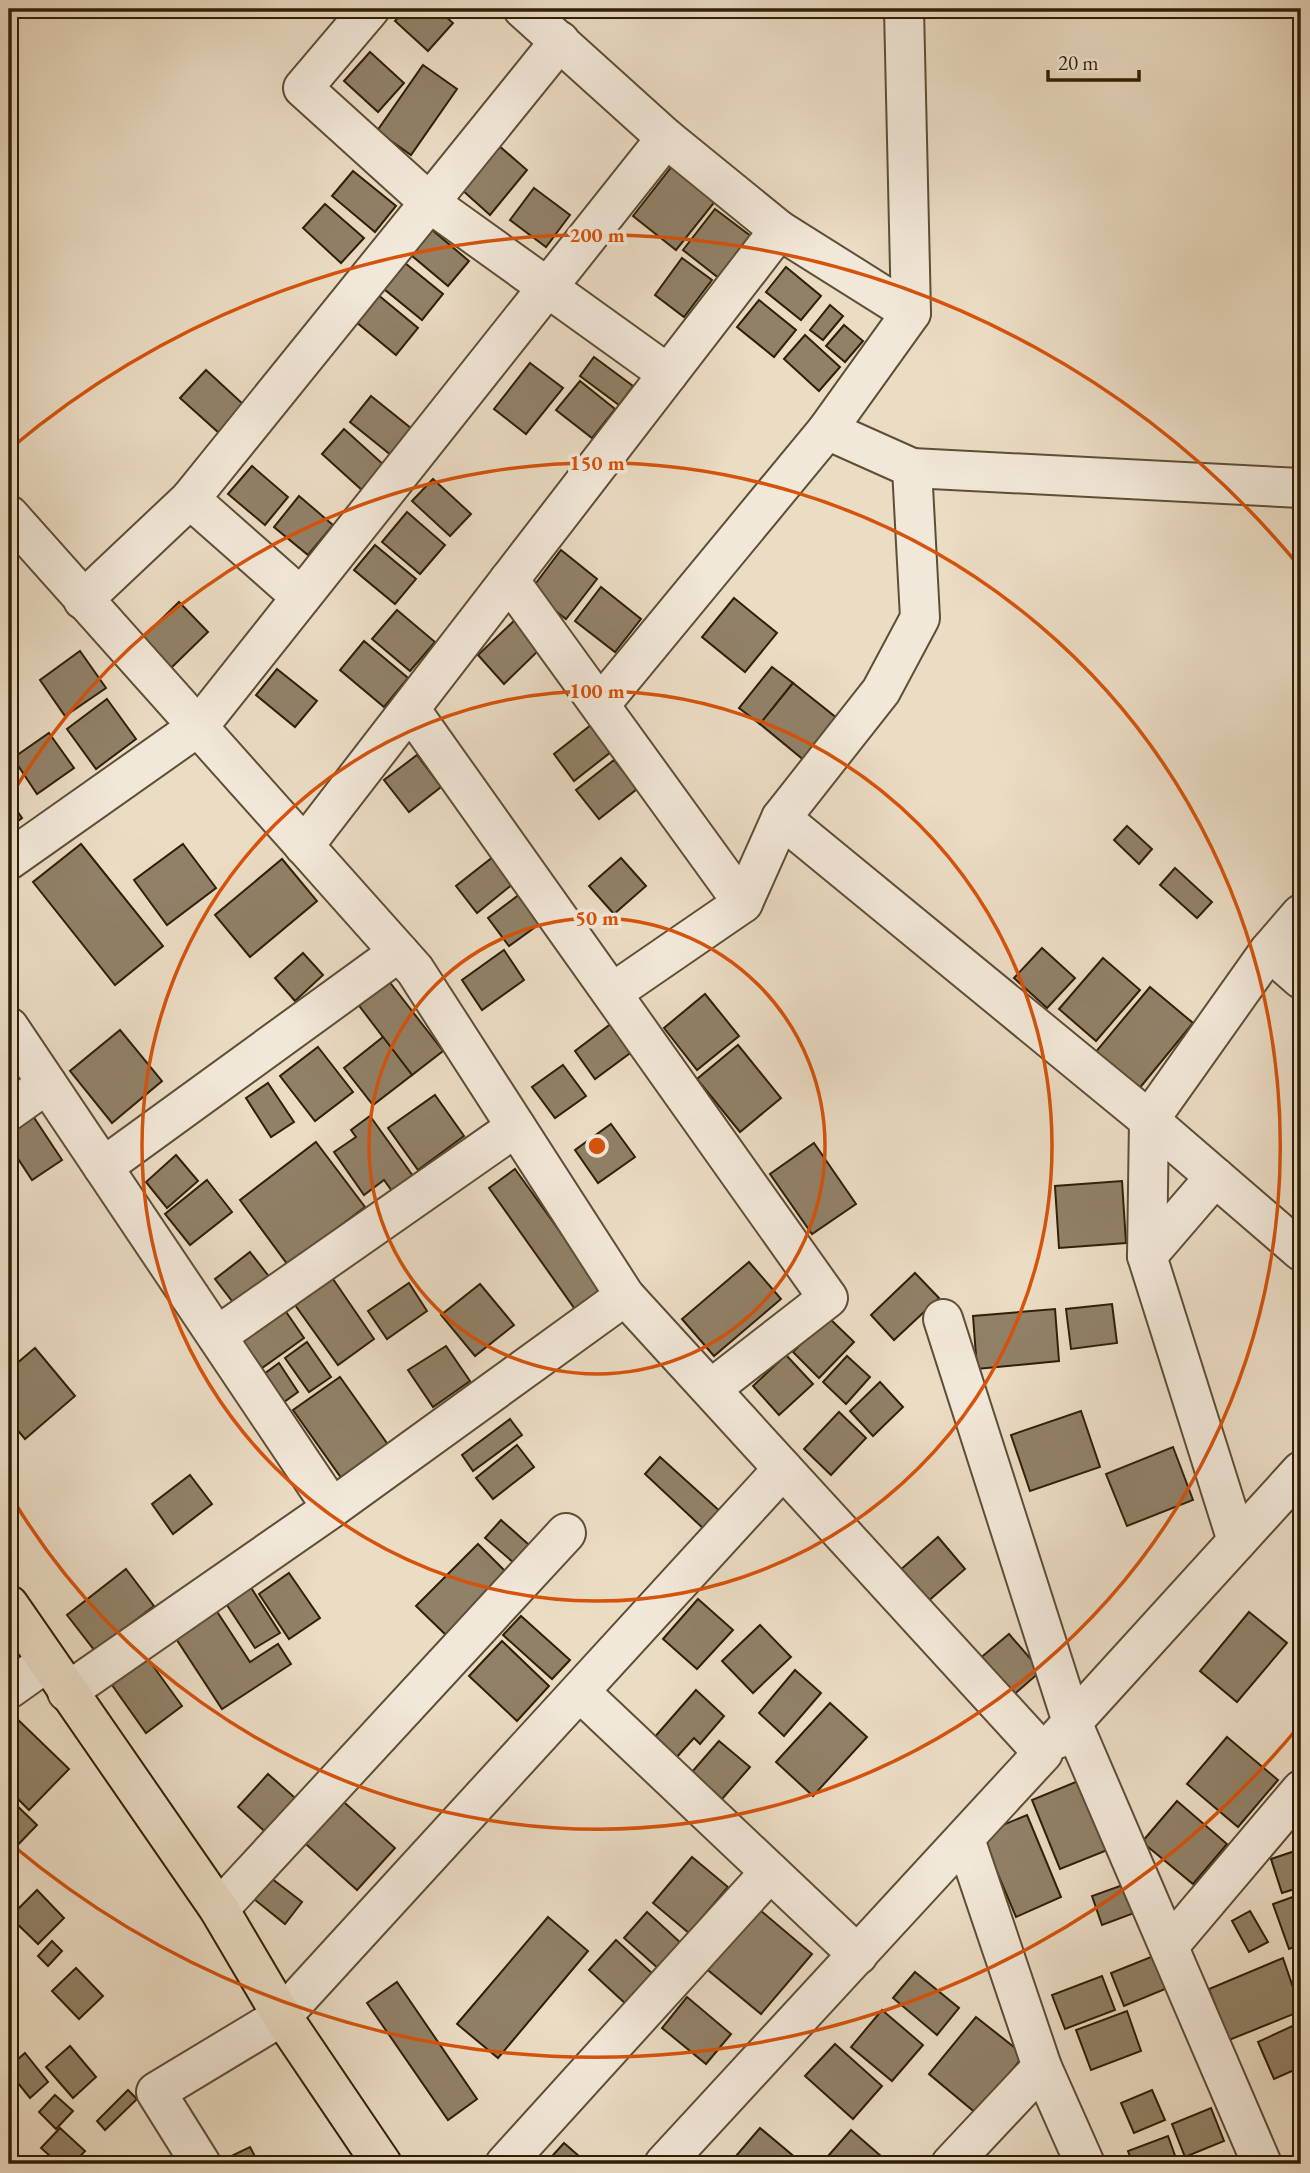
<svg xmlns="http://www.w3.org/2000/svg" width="1310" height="2173" font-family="'EB Garamond',serif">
<rect width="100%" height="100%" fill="#ebdcc4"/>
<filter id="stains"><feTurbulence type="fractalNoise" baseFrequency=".00286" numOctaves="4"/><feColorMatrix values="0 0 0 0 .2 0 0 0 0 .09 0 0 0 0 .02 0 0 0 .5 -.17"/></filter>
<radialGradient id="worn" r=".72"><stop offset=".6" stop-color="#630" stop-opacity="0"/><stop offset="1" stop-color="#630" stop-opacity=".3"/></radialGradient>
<g fill="#918168" stroke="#301f05" stroke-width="2">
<path d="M 406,9 L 437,9 L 453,23 L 428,51 L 395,21 Z"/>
<path d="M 370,52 L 404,83 L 378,112 L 344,81 Z"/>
<path d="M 423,65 L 457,89 L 411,155 L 377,131 Z"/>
<path d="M 498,145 L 527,170 L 490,215 L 461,189 Z"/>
<path d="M 673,165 L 717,199 L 676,250 L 633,216 Z"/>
<path d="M 353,171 L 396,206 L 375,232 L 332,196 Z"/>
<path d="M 534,188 L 570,215 L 546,247 L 510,220 Z"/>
<path d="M 325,204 L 364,238 L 341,263 L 303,228 Z"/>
<path d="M 715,209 L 752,237 L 720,279 L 683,250 Z"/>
<path d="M 431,229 L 469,261 L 448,286 L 411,255 Z"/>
<path d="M 682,258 L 712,280 L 684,317 L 655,295 Z"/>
<path d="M 405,263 L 443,294 L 422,320 L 384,289 Z"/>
<path d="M 786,267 L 821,296 L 801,320 L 766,292 Z"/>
<path d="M 377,294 L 418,328 L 396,355 L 355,321 Z"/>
<path d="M 759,300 L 796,330 L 774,357 L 737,327 Z"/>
<path d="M 830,305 L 843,316 L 823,340 L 810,330 Z"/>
<path d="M 844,325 L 863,341 L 845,362 L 826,346 Z"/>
<path d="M 805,335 L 840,367 L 819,391 L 784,359 Z"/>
<path d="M 594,357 L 633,386 L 619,405 L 580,376 Z"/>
<path d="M 530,363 L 563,388 L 526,434 L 494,409 Z"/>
<path d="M 206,370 L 244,405 L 219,433 L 180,398 Z"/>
<path d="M 580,381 L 615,409 L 592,438 L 556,410 Z"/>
<path d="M 371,396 L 412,429 L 391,455 L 350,422 Z"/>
<path d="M 344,429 L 385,466 L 363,491 L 322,454 Z"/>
<path d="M 252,466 L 288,497 L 265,525 L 228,494 Z"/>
<path d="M 433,479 L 471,514 L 450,536 L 412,501 Z"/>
<path d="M 299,496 L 333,525 L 308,555 L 274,527 Z"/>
<path d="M 407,512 L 445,545 L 420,574 L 382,542 Z"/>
<path d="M 375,545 L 416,579 L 395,604 L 354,570 Z"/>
<path d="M 561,550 L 597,579 L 566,619 L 530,591 Z"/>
<path d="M 601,587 L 641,619 L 615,652 L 575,621 Z"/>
<path d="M 734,598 L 777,633 L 745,672 L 702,637 Z"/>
<path d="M 179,602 L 208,632 L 171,668 L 142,638 Z"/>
<path d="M 397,610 L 435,642 L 410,671 L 372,639 Z"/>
<path d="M 516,619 L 542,647 L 504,684 L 478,655 Z"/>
<path d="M 364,641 L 408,678 L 384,707 L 340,670 Z"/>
<path d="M 80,651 L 106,688 L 65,716 L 40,680 Z"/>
<path d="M 772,667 L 793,683 L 760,724 L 739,708 Z"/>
<path d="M 277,669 L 317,701 L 295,727 L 256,695 Z"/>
<path d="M 793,683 L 838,719 L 805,761 L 760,724 Z"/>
<path d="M 107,699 L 136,739 L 96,769 L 67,729 Z"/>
<path d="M 591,725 L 611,752 L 574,781 L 554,754 Z"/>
<path d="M 49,733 L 74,768 L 37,794 L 13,758 Z"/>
<path d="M 417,755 L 441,787 L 409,812 L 384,780 Z"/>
<path d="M 614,760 L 637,789 L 599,819 L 576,790 Z"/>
<path d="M 9,799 L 22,818 L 9,828 Z"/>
<path d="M 1127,826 L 1152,849 L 1139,864 L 1114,840 Z"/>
<path d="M 81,844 L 163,946 L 115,985 L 33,882 Z"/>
<path d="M 183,844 L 216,888 L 167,925 L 134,880 Z"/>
<path d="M 498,853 L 519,879 L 477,913 L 456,886 Z"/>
<path d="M 621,858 L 646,886 L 614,914 L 589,886 Z"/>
<path d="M 282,859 L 317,901 L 250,957 L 215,915 Z"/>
<path d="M 1175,868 L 1212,902 L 1197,918 L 1160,885 Z"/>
<path d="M 524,891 L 545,920 L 509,946 L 488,918 Z"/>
<path d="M 1042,948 L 1075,978 L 1047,1008 L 1014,978 Z"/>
<path d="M 504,950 L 524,980 L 482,1010 L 462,980 Z"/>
<path d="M 303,953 L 323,975 L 295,1001 L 275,978 Z"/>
<path d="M 1103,958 L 1140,990 L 1096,1041 L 1059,1009 Z"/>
<path d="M 388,980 L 443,1051 L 412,1075 L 357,1003 Z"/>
<path d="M 1150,987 L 1193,1023 L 1138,1090 L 1094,1054 Z"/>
<path d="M 705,994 L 739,1036 L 697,1070 L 664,1028 Z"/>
<path d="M 612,1023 L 633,1051 L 595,1079 L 575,1051 Z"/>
<path d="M 120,1030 L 162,1081 L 112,1123 L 70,1071 Z"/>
<path d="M 383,1037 L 412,1075 L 373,1105 L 344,1068 Z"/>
<path d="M 738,1045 L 781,1098 L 740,1132 L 697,1079 Z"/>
<path d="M 318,1047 L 353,1092 L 315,1121 L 280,1076 Z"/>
<path d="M 563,1065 L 586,1096 L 555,1118 L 532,1087 Z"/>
<path d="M 268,1083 L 294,1122 L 271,1137 L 246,1098 Z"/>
<path d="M 435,1095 L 464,1136 L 418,1170 L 388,1128 Z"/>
<path d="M 29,1110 L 62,1160 L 32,1180 L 9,1145 L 9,1123 Z"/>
<path d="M 370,1116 L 413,1176 L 392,1191 L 384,1180 L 364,1195 L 334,1152 L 356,1137 L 351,1130 Z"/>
<path d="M 611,1124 L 635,1157 L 598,1183 L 575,1150 Z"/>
<path d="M 316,1142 L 365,1207 L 288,1265 L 240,1200 Z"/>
<path d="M 814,1143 L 856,1204 L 812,1234 L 770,1174 Z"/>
<path d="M 176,1155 L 198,1181 L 167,1208 L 146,1182 Z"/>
<path d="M 515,1169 L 604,1293 L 577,1312 L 489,1188 Z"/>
<path d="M 207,1180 L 232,1212 L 190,1245 L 165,1214 Z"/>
<path d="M 1122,1181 L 1126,1243 L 1059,1248 L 1055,1186 Z"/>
<path d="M 250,1252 L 274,1283 L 239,1310 L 215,1279 Z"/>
<path d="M 749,1262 L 781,1299 L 714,1356 L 682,1319 Z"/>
<path d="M 915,1273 L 939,1298 L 894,1340 L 871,1315 Z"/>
<path d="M 333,1279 L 374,1339 L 338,1365 L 295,1305 Z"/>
<path d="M 409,1283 L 427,1311 L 387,1339 L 368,1311 Z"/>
<path d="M 480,1284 L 514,1325 L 475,1356 L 441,1315 Z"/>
<path d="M 280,1303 L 304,1338 L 262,1368 L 237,1334 Z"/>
<path d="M 1112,1304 L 1117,1343 L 1071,1349 L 1066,1309 Z"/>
<path d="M 1055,1309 L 1059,1361 L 977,1369 L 973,1316 Z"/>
<path d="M 828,1317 L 854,1342 L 819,1378 L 793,1352 Z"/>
<path d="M 307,1342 L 331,1377 L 309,1392 L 285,1358 Z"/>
<path d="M 446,1346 L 470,1381 L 433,1407 L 408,1370 Z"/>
<path d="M 35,1348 L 75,1396 L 25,1439 L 9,1420 L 9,1370 Z"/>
<path d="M 786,1355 L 813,1384 L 779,1415 L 753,1386 Z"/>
<path d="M 847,1356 L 870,1377 L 846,1404 L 823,1382 Z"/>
<path d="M 279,1363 L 298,1392 L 284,1402 L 264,1374 Z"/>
<path d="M 340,1377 L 389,1446 L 342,1479 L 293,1410 Z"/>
<path d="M 880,1382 L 903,1407 L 873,1436 L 850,1411 Z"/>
<path d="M 1081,1411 L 1100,1467 L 1030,1491 L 1011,1435 Z"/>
<path d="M 839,1412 L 866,1438 L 831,1475 L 804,1449 Z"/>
<path d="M 510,1419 L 522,1435 L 473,1471 L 462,1455 Z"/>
<path d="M 517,1445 L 534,1467 L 493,1499 L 476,1478 Z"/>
<path d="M 1173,1447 L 1193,1500 L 1127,1526 L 1106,1474 Z"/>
<path d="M 660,1457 L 722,1513 L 706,1531 L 645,1474 Z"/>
<path d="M 190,1475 L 212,1504 L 173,1534 L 152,1504 Z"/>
<path d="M 501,1520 L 536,1551 L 521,1569 L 485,1538 Z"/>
<path d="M 938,1537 L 965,1569 L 926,1603 L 899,1571 Z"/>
<path d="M 478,1544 L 507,1573 L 446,1635 L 416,1606 Z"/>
<path d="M 126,1569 L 154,1606 L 95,1651 L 67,1615 Z"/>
<path d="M 289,1573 L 320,1618 L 289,1639 L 259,1594 Z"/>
<path d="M 250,1586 L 280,1633 L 255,1648 L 225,1602 Z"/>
<path d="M 698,1599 L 733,1630 L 697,1669 L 663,1639 Z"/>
<path d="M 214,1607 L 250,1662 L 278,1644 L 291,1664 L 222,1709 L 173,1634 Z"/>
<path d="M 1249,1612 L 1287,1643 L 1237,1702 L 1200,1671 Z"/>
<path d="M 521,1616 L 570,1660 L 552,1679 L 503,1635 Z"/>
<path d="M 760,1625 L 791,1657 L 753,1693 L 722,1661 Z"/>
<path d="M 1009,1634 L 1041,1671 L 1010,1698 L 978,1660 Z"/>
<path d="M 502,1641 L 549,1686 L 517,1721 L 469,1676 Z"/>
<path d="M 148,1659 L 182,1706 L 146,1733 L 112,1685 Z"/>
<path d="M 795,1670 L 821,1693 L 784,1736 L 759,1713 Z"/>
<path d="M 696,1690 L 724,1716 L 700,1744 L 694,1738 L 675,1759 L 653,1739 Z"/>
<path d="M 830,1703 L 867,1737 L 813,1796 L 776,1762 Z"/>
<path d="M 12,1714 L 69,1769 L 29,1810 L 9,1790 L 9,1717 Z"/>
<path d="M 1227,1737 L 1278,1780 L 1238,1827 L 1187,1784 Z"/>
<path d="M 719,1741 L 750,1767 L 722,1799 L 692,1772 Z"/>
<path d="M 268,1774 L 302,1804 L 272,1838 L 238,1807 Z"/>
<path d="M 1083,1779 L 1110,1849 L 1060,1869 L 1032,1800 Z"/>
<path d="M 336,1795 L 395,1848 L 357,1890 L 298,1837 Z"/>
<path d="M 9,1798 L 37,1825 L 11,1852 L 9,1850 Z"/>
<path d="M 1177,1801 L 1227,1844 L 1193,1884 L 1142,1842 Z"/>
<path d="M 1027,1815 L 1061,1897 L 1016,1917 L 981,1834 Z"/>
<path d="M 1301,1849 L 1301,1887 L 1282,1893 L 1271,1859 Z"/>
<path d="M 692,1857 L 728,1887 L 689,1933 L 653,1903 Z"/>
<path d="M 271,1878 L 302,1902 L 285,1924 L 254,1899 Z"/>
<path d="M 1134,1881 L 1145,1909 L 1102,1925 L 1092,1896 Z"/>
<path d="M 37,1890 L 64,1918 L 38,1944 L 10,1917 Z"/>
<path d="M 1301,1894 L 1301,1944 L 1289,1949 L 1273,1904 Z"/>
<path d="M 754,1905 L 812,1954 L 761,2014 L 703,1966 Z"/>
<path d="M 1250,1911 L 1268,1942 L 1249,1952 L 1232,1921 Z"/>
<path d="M 647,1912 L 682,1944 L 659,1969 L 624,1938 Z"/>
<path d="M 548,1917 L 588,1951 L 498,2058 L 457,2024 Z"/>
<path d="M 616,1940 L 654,1975 L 627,2005 L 589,1970 Z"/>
<path d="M 52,1941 L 62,1951 L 48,1966 L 38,1956 Z"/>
<path d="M 1156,1955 L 1170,1987 L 1124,2006 L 1111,1973 Z"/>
<path d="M 1283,1958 L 1301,2011 L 1229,2040 L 1209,1989 Z"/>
<path d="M 76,1968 L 103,1996 L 79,2019 L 52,1991 Z"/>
<path d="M 915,1972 L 959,2008 L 937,2035 L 893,1998 Z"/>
<path d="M 1102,1976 L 1115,2010 L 1065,2029 L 1052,1995 Z"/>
<path d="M 397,1982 L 477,2099 L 448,2120 L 367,2003 Z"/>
<path d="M 687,1997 L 731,2034 L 706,2064 L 662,2028 Z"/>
<path d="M 882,2010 L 923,2045 L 892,2081 L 851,2047 Z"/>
<path d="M 1127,2011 L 1141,2051 L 1091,2070 L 1076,2030 Z"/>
<path d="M 976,2017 L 1024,2055 L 977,2114 L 929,2074 Z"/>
<path d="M 1301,2022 L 1301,2067 L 1274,2079 L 1258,2042 Z"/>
<path d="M 835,2044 L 882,2086 L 853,2119 L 805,2076 Z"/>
<path d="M 70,2046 L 96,2077 L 73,2098 L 46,2067 Z"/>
<path d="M 25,2053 L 48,2082 L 30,2098 L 9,2072 L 9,2067 Z"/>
<path d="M 128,2090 L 137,2099 L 105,2130 L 97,2121 Z"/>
<path d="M 1152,2090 L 1165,2120 L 1134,2133 L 1121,2103 Z"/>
<path d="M 55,2095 L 73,2111 L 56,2129 L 39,2112 Z"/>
<path d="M 1211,2108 L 1224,2141 L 1185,2157 L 1172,2124 Z"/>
<path d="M 60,2128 L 85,2151 L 73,2164 L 59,2164 L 41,2148 Z"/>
<path d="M 760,2128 L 803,2164 L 730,2163 Z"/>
<path d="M 851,2130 L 890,2164 L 821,2164 Z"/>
<path d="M 1168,2136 L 1177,2161 L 1133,2164 L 1128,2151 Z"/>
<path d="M 564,2143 L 588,2164 L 545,2164 Z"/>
<path d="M 250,2147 L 259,2164 L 220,2164 L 219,2162 Z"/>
</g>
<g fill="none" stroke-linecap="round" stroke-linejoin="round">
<defs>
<g id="minor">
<path d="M 370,9 L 303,88 L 430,203 L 668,374"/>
<path d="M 904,9 L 911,313"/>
<path d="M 912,468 L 1301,488"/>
<path d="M 9,515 L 415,970 L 625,1296 L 1043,1753 L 664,2164"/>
<path d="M 509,580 L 743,903"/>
<path d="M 301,597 L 190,499 L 560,41"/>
<path d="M 83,600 L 190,499"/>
<path d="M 600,705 L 827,430 L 911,313 L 779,230 L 666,138"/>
<path d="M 410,709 L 828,1298 L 711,1389"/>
<path d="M 781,818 L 1149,1120 L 1301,1251"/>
<path d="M 304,846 L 779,230"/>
<path d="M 9,860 L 199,726 L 666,138 L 523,9"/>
<path d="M 1269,951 L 1301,979"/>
<path d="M 612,993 L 743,903 L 781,818 L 881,691 L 920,618 L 912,468 L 827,430"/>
<path d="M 9,1027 L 332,1508"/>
<path d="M 9,1111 L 47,1084"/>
<path d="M 103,1167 L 399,952"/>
<path d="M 1215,1177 L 1147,1256 L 1237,1541"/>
<path d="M 1147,1256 L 1149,1120 L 1269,951 L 1301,914"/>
<path d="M 943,1319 L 1072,1722 L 1262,2164"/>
<path d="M 217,1336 L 516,1127"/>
<path d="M 9,1689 L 47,1662"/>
<path d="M 67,1692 L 332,1508 L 625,1296"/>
<path d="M 580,1692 L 858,1955"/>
<path d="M 1057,1739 L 1301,1471"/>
<path d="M 219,1909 L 566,1533"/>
<path d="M 1169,1946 L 1301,1790"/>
<path d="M 1042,2067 L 1085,2164"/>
<path d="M 201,2164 L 156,2092 L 282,2016 L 783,1469"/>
<path d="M 505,2164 L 770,1872"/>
<path d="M 951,2164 L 1042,2067 L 965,1839"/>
</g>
<path id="major" d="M 9,1605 L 219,1909 L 282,2016 L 382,2164"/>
</defs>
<use href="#minor" stroke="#5f4e35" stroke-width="42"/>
<use href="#major" stroke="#301f05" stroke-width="42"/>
<use href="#minor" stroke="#f2e8d9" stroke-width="38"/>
<use href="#major" stroke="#ebdcc4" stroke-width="38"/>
</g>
<g fill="none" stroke="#d6530b" stroke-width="3.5">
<circle cx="597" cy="1146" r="228"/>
<circle cx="597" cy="1146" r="455"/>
<path d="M12 794A683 683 0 1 1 12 1498"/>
<path d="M1300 1725A911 911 0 0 1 11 1844M11 448A911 911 0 0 1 1300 567"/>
</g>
<circle cx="597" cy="1146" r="10" fill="#d6530b" stroke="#f2e8d9" stroke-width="3.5"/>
<g font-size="21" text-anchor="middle" font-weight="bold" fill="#d6530b" stroke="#f2e8d9" stroke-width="7" stroke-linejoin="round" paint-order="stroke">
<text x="597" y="242">200 m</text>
<text x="597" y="470">150 m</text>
<text x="597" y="698">100 m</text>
<text x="597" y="925">50 m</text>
</g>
<rect width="1310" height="2173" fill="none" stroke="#ebdcc4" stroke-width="35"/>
<rect x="10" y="10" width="1289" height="2152" fill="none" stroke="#301f05" stroke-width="3.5"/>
<rect x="18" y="18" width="1275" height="2138" fill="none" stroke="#301f05" stroke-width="2"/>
<path d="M1048 70v10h91v-10" fill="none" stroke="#301f05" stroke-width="3.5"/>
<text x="1058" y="70" font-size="21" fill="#301f05" stroke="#f2e8d9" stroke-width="5" paint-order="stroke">20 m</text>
<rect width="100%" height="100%" filter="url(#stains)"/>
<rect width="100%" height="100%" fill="url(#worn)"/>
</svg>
